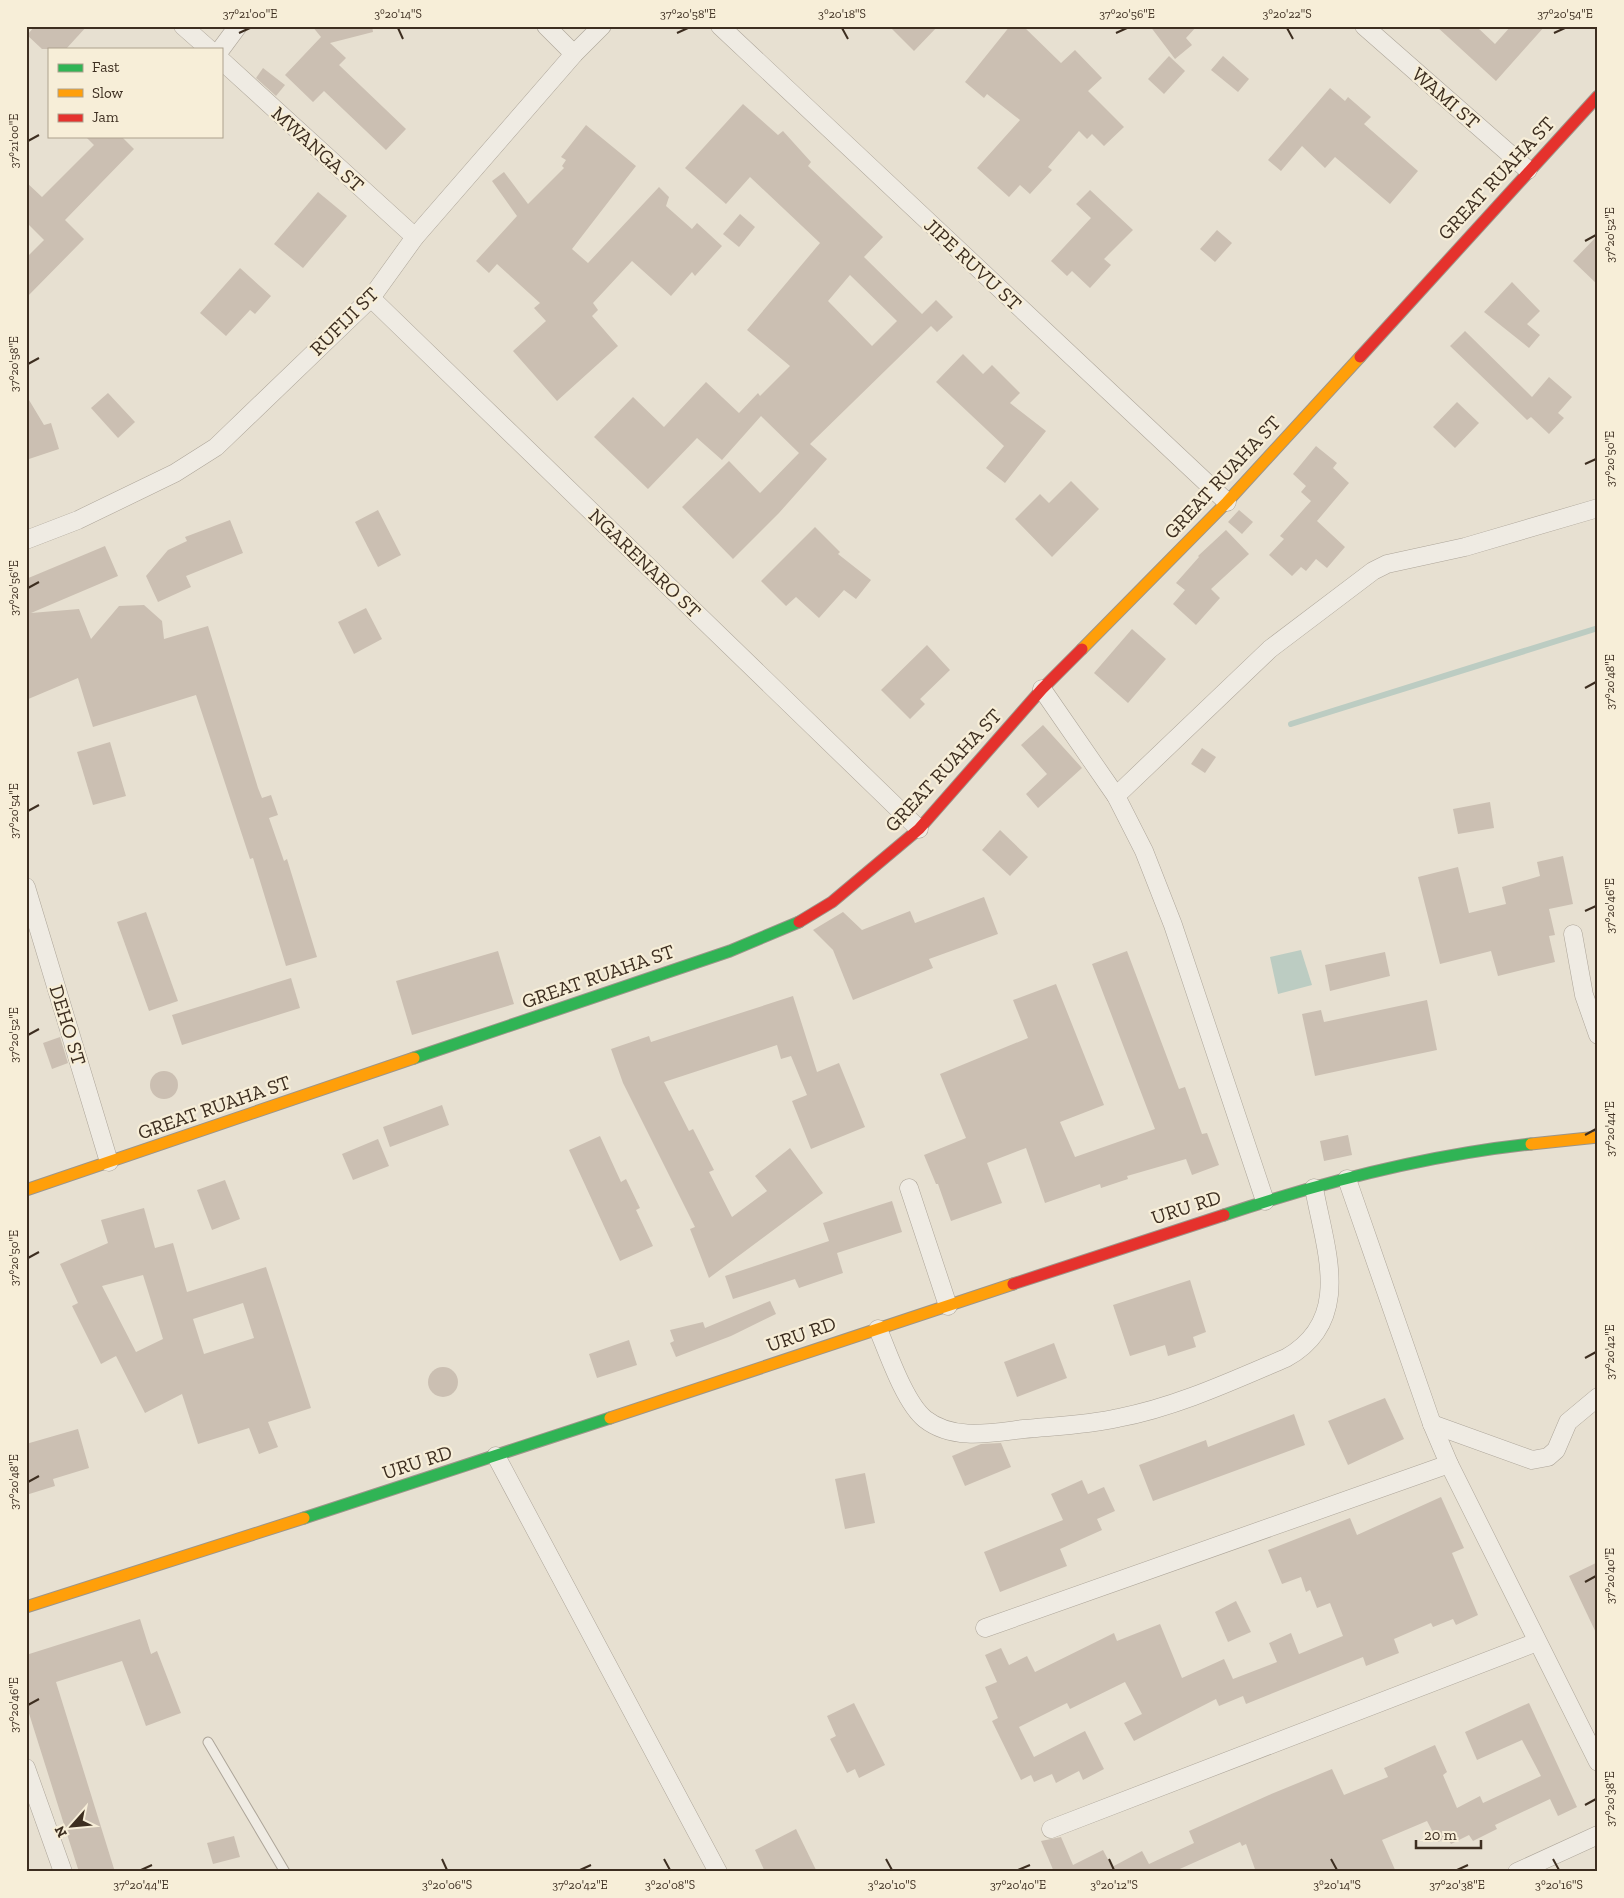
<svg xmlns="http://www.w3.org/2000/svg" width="1624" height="1898" font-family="'Zilla Slab',serif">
<rect width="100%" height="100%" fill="#e7e0d1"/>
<path fill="#bcccc2" d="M 1301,950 L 1312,985 L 1278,994 L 1270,957 Z"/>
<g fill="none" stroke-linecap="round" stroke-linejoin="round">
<path stroke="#bcccc2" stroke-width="6" d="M 1291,724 L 1598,628"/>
</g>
<g fill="#cbbfb2" fill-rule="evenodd">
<path d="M 35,26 L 87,26 L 66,49 L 42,49 L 27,35 Z"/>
<path d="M 312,26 L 372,26 L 373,32 L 330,43 L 346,58 L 339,65 L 406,129 L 386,150 L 324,91 L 313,102 L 285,75 L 321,37 Z"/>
<path d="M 889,26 L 938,26 L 914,51 Z"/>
<path d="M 1010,26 L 1023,26 L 1061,63 L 1075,50 L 1102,78 L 1088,91 L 1124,127 L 1104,146 L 1092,134 L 1087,139 L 1079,131 L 1048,167 L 1052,170 L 1030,194 L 1020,185 L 1009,197 L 977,168 L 1020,120 L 987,94 L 984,98 L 965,82 Z"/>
<path d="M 1150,26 L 1197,26 L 1186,38 L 1192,45 L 1175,59 Z"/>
<path d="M 1436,26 L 1476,26 L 1495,44 L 1511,26 L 1545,26 L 1496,81 Z"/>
<path d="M 1169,56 L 1185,71 L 1164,94 L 1148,79 Z"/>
<path d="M 1223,56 L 1249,79 L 1238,92 L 1211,70 Z"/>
<path d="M 263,68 L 285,85 L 276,96 L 256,78 Z"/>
<path d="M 1330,88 L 1345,101 L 1348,97 L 1371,117 L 1364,124 L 1418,171 L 1390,204 L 1335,157 L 1325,168 L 1302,146 L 1281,171 L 1268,160 Z"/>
<path d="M 743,104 L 778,135 L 783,131 L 811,162 L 808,166 L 883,237 L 864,257 L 922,314 L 936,300 L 953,317 L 937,332 L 931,326 L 810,444 L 827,459 L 779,513 L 733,559 L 682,507 L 729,461 L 760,493 L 799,453 L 761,416 L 722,460 L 697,438 L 648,489 L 594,437 L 633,397 L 664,427 L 706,382 L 739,413 L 758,393 L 760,396 L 790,366 L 747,330 L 820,243 L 750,177 L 726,204 L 685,168 ZM 850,275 L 897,321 L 872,346 L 828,301 Z"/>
<path d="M 586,125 L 636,166 L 572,249 L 588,263 L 659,187 L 669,197 L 666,206 L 692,229 L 697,223 L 722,246 L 695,276 L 692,272 L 671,296 L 632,261 L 593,303 L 598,310 L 592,316 L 618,346 L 557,401 L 513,351 L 546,321 L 534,308 L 540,303 L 497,264 L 489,273 L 476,261 L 517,216 L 492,181 L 504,172 L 528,204 L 564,168 L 562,166 L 566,160 L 561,157 Z"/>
<path d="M 85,136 L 121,136 L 134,149 L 65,220 L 84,239 L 26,298 L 26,258 L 44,240 L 26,222 L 26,182 L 42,197 L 94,145 Z"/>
<path d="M 1090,190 L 1133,230 L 1104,259 L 1111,265 L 1090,288 L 1072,271 L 1067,276 L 1051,261 L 1091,218 L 1076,204 Z"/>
<path d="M 318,192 L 347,216 L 303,268 L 274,244 Z"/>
<path d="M 740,214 L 755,227 L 739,247 L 723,234 Z"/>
<path d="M 1217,230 L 1232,243 L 1215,262 L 1200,249 Z"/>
<path d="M 1598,235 L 1598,285 L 1573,261 Z"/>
<path d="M 240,268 L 271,296 L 255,314 L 250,310 L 226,336 L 200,313 Z"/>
<path d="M 1512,282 L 1540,311 L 1527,324 L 1540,335 L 1529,348 L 1484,312 Z"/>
<path d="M 1465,331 L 1532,397 L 1549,377 L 1572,397 L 1558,413 L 1564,418 L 1549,434 L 1531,417 L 1527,420 L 1450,346 Z"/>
<path d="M 963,354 L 983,374 L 992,365 L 1020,393 L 1010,403 L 1046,431 L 1005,483 L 986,468 L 1004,446 L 936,382 Z"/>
<path d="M 108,393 L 135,422 L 118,438 L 91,408 Z"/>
<path d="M 26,395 L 44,425 L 51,423 L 59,449 L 26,460 Z"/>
<path d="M 1457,402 L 1479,423 L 1455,448 L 1433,427 Z"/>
<path d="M 1316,446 L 1337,463 L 1333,468 L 1349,483 L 1317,521 L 1345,547 L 1327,568 L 1316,559 L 1306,571 L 1301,567 L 1292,576 L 1269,555 L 1284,539 L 1280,536 L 1311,501 L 1301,492 L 1306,486 L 1293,474 Z"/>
<path d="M 1071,481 L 1099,509 L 1052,557 L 1015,519 L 1040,494 L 1049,503 Z"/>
<path d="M 378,510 L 401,555 L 378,567 L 355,522 Z"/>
<path d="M 1239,510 L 1253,522 L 1242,534 L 1228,522 Z"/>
<path d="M 230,520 L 243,553 L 186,576 L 191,587 L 158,602 L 146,576 L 168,550 L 187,541 L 185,537 Z"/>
<path d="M 815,527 L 840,552 L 838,554 L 871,580 L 856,599 L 844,590 L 819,618 L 796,597 L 786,606 L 761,581 Z"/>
<path d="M 1226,530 L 1249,554 L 1211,589 L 1220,598 L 1196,625 L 1173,604 L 1185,590 L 1176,583 L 1199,557 L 1198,556 Z"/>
<path d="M 105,546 L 118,576 L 31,613 L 79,609 L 91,639 L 119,606 L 144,605 L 162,621 L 164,639 L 208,626 L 258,788 L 262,798 L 271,795 L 278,815 L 269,818 L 284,861 L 287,859 L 317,957 L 286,966 L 253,858 L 250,859 L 196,695 L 93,727 L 78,678 L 26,700 L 26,579 Z"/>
<path d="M 366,608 L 382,639 L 354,654 L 338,622 Z"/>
<path d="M 1132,629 L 1166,659 L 1128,703 L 1094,673 Z"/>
<path d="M 927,645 L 950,670 L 920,699 L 925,704 L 910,719 L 881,690 Z"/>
<path d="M 1043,725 L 1082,768 L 1038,808 L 1026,794 L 1047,774 L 1021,745 Z"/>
<path d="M 110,742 L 126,796 L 93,805 L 77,752 Z"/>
<path d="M 1202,748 L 1216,757 L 1205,773 L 1191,764 Z"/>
<path d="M 1490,802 L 1494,828 L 1458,834 L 1453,809 Z"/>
<path d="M 1000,830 L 1028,857 L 1010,876 L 982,850 Z"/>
<path d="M 1563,856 L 1573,904 L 1549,909 L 1555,935 L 1549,936 L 1555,962 L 1498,976 L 1491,951 L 1440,964 L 1418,877 L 1458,867 L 1469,913 L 1506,904 L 1502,887 L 1540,876 L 1537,862 Z"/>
<path d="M 984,897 L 998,934 L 929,959 L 933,968 L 853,1000 L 833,950 L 813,930 L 843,912 L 862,930 L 910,911 L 915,923 Z"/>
<path d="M 146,912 L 178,1001 L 149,1011 L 117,922 Z"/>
<path d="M 498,951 L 514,1004 L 412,1035 L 396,981 Z"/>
<path d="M 1127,951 L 1179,1089 L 1185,1087 L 1202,1134 L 1207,1133 L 1219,1165 L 1192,1175 L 1186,1159 L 1127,1176 L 1128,1179 L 1101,1188 L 1100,1184 L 1045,1203 L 1026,1148 L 987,1163 L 1002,1203 L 951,1221 L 938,1184 L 936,1184 L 924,1155 L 966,1138 L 940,1074 L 1028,1038 L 1013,1000 L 1056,984 L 1104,1105 L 1060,1122 L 1075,1157 L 1155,1129 L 1092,964 Z"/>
<path d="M 1385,952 L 1390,976 L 1330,991 L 1325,965 Z"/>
<path d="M 291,978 L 300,1008 L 182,1045 L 172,1015 Z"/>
<path d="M 793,996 L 817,1072 L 839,1063 L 865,1127 L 811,1149 L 792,1101 L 807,1095 L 791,1056 L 781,1059 L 777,1045 L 664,1082 L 689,1131 L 693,1129 L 714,1170 L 709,1172 L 732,1217 L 767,1191 L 755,1176 L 790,1148 L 823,1193 L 709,1278 L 690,1229 L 695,1227 L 623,1083 L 611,1049 L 649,1036 L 651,1042 Z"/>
<path d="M 1427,1000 L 1437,1050 L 1315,1076 L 1302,1014 L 1321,1010 L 1324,1022 Z"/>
<path d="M 60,1037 L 68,1063 L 52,1069 L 43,1043 Z"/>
<circle cx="164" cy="1085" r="14"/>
<path d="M 442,1105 L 449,1125 L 390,1147 L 383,1127 Z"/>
<path d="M 1348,1135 L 1352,1155 L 1324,1161 L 1320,1141 Z"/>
<path d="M 600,1136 L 621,1182 L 626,1179 L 640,1208 L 636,1210 L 653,1246 L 620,1261 L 569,1150 Z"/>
<path d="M 378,1139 L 389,1166 L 353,1180 L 342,1154 Z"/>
<path d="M 225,1180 L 240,1219 L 212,1230 L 197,1190 Z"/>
<path d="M 892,1201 L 902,1232 L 837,1253 L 843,1273 L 799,1288 L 795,1279 L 733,1299 L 725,1276 L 829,1241 L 823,1223 Z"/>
<path d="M 144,1208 L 155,1248 L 173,1243 L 187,1292 L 266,1267 L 311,1408 L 268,1422 L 278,1447 L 259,1454 L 249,1428 L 198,1444 L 182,1394 L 145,1413 L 116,1356 L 101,1364 L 72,1306 L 78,1303 L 60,1264 L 108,1243 L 101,1220 ZM 143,1275 L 163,1339 L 136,1352 L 102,1286 ZM 243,1303 L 254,1338 L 204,1354 L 193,1319 Z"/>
<path d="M 1190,1280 L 1206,1332 L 1193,1337 L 1196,1347 L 1168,1356 L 1165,1345 L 1130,1356 L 1113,1305 Z"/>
<path d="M 770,1301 L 776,1314 L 731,1336 L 676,1357 L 670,1343 L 674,1341 L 670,1330 L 703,1322 L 705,1328 Z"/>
<path d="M 629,1340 L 637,1365 L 597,1378 L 589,1354 Z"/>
<path d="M 1054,1343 L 1067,1378 L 1017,1397 L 1004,1362 Z"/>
<circle cx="443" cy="1382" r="15"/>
<path d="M 1385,1398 L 1404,1439 L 1348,1465 L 1328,1421 Z"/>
<path d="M 1294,1414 L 1305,1445 L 1153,1501 L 1139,1465 L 1206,1440 L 1208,1447 Z"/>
<path d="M 78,1429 L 89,1468 L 53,1479 L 55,1486 L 26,1495 L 26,1444 Z"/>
<path d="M 1001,1443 L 1011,1467 L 965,1486 L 952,1456 L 981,1444 Z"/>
<path d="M 865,1473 L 875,1523 L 845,1529 L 835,1479 Z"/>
<path d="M 1082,1480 L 1088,1494 L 1104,1487 L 1115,1511 L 1097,1519 L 1102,1530 L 1060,1549 L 1067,1566 L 1000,1592 L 984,1552 L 1063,1520 L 1051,1494 Z"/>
<path d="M 1441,1497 L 1464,1548 L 1452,1553 L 1478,1615 L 1456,1625 L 1453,1619 L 1433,1627 L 1431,1623 L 1394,1639 L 1399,1653 L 1366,1666 L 1363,1657 L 1246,1704 L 1243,1696 L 1219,1706 L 1216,1699 L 1134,1741 L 1124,1723 L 1142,1714 L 1125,1682 L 1070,1709 L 1067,1703 L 1019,1727 L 1034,1757 L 1085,1731 L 1104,1769 L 1083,1780 L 1079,1771 L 1056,1783 L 1052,1774 L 1034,1782 L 1031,1775 L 1021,1780 L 992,1721 L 998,1718 L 985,1687 L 997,1682 L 985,1655 L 1001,1648 L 1009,1665 L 1027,1656 L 1035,1672 L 1114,1633 L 1117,1641 L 1160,1624 L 1182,1678 L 1224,1659 L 1233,1679 L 1277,1662 L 1269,1643 L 1291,1633 L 1299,1654 L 1343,1636 L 1330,1603 L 1317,1608 L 1310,1590 L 1306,1592 L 1301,1577 L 1282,1584 L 1268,1550 L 1350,1518 L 1357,1535 Z"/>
<path d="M 1598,1562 L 1598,1637 L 1569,1576 Z"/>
<path d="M 1236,1601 L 1251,1632 L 1228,1642 L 1215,1612 Z"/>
<path d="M 140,1619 L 151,1654 L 157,1651 L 181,1713 L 146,1726 L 122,1661 L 56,1682 L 115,1872 L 79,1872 L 26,1704 L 26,1655 Z"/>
<path d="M 854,1703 L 885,1765 L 859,1778 L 855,1769 L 847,1773 L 830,1739 L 836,1736 L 827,1716 Z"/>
<path d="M 1529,1703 L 1577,1807 L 1558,1816 L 1550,1799 L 1495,1825 L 1497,1829 L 1473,1841 L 1469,1835 L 1451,1844 L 1447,1837 L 1438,1842 L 1427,1821 L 1382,1840 L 1396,1872 L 1256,1872 L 1246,1844 L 1242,1846 L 1240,1842 L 1173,1872 L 1054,1872 L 1041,1841 L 1061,1837 L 1073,1865 L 1103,1850 L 1112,1867 L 1142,1851 L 1149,1864 L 1194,1843 L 1189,1831 L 1269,1795 L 1332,1769 L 1344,1795 L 1388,1777 L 1384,1768 L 1435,1745 L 1447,1772 L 1443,1775 L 1457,1808 L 1480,1796 L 1483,1803 L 1541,1776 L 1522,1740 L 1477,1760 L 1465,1732 Z"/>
<path d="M 796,1829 L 817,1872 L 765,1872 L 755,1850 Z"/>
<path d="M 234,1836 L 240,1857 L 213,1864 L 207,1843 Z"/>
</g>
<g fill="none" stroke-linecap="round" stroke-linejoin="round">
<defs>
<path id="lane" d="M 208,1742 L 285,1872"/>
<g id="street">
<path d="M 183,26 L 209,49"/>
<path d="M 546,26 L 574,54"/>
<path d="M 720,26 L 1227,502"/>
<path d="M 1364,26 L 1528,170"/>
<path d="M 221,49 L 238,26"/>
<path d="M 221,60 L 415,237"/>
<path d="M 371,298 L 919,829"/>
<path d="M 26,540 L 78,520 L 175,473 L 216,447 L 371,298 L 415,237 L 574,54 L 602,26"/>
<path d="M 1042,689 L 1116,796 L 1144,851 L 1173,925 L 1265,1201"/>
<path d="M 1116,796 L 1270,649 L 1373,571 L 1387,564 L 1465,547 L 1598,508"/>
<path d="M 26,887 L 109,1162"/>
<path d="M 1573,934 L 1584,995 L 1598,1035"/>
<path d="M 1347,1179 L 1432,1424 L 1449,1464 L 1598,1762"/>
<path d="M 909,1188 L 948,1306"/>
<path d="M 878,1329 C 888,1353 905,1403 925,1419 C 953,1441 991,1433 1024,1429 C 1055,1426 1088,1425 1118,1418 C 1176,1407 1232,1381 1286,1358 C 1354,1320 1325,1249 1314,1188"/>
<path d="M 1432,1424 L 1532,1460 L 1548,1457 L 1556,1450 L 1568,1422 L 1598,1397"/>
<path d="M 496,1456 L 718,1872"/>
<path d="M 985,1628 L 1449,1464"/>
<path d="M 26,1768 L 63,1872"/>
<path d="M 1051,1829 L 1537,1642"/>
<path d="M 1517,1872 L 1598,1835"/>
</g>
<g id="fast">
<path d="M 414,1058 L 730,951 L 799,922"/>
<path d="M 1224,1215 C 1323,1182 1428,1155 1531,1144"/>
<path d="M 304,1518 L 610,1418"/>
</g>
<g id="slow">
<path d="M 1082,649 L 1227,502 L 1360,357"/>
<path d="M 1531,1144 L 1598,1137"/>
<path d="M 26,1190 L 414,1058"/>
<path d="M 610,1418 L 1013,1284"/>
<path d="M 26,1607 L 304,1518"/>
</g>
<g id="jam">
<path d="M 1360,357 L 1598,96"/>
<path d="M 799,922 L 832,902 L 919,829 L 1042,689 L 1082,649"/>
<path d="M 1013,1284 L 1224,1215"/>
</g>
</defs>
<use href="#lane" stroke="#ada599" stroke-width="11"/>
<use href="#street" stroke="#ada599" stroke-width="19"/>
<use href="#fast" stroke="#9c958a" stroke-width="13"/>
<use href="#slow" stroke="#9c958a" stroke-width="13"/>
<use href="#jam" stroke="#9c958a" stroke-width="13"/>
<use href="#lane" stroke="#efebe3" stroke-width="9"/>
<use href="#street" stroke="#efebe3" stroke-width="18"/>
<use href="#fast" stroke="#30b455" stroke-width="11"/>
<use href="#slow" stroke="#ff9f0a" stroke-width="11"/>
<use href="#jam" stroke="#e5322d" stroke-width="11"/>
</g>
<path fill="none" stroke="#3d2e20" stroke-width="2" d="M 398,28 L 403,39M 842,28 L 848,39M 1287,28 L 1293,39M 239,33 L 250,28M 677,33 L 688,28M 1116,33 L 1127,28M 1554,33 L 1565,28M 28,141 L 39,135M 1585,241 L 1596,235M 28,364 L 39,358M 1585,464 L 1596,459M 28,588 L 39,582M 1585,688 L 1596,682M 28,811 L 39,805M 1585,911 L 1596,906M 28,1035 L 39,1029M 1585,1135 L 1596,1129M 28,1258 L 39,1252M 1585,1358 L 1596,1352M 28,1482 L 39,1476M 1585,1582 L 1596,1576M 28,1705 L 39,1699M 1585,1805 L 1596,1799M 442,1859 L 447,1870M 664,1859 L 670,1870M 886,1859 L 892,1870M 1109,1859 L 1114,1870M 1331,1859 L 1337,1870M 1553,1859 L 1559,1870M 141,1870 L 152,1865M 580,1870 L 591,1865M 1018,1870 L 1030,1865M 1457,1870 L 1468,1865"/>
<g text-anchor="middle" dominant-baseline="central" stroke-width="4.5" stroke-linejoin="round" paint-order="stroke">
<g font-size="20" fill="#3d2e20" stroke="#f7eed8">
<text transform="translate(1446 98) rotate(41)">WAMI ST</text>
<text transform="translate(318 149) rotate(42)">MWANGA ST</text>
<text transform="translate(1496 178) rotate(-47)">GREAT RUAHA ST</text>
<text transform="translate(973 264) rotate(43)">JIPE RUVU ST</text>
<text transform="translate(344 321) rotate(-45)">RUFIJI ST</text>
<text transform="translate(1222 477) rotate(-47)">GREAT RUAHA ST</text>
<text transform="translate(645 563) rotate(44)">NGARENARO ST</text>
<text transform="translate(943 770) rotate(-47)">GREAT RUAHA ST</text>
<text transform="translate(598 976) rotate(-19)">GREAT RUAHA ST</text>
<text transform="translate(68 1025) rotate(73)">DEHO ST</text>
<text transform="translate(214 1107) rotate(-19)">GREAT RUAHA ST</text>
<text transform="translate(1186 1207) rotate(-18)">URU RD</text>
<text transform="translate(801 1334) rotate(-19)">URU RD</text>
<text transform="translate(417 1462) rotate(-18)">URU RD</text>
</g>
</g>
<rect width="1624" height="1898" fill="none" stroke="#f7eed8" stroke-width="55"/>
<rect x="48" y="48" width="175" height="90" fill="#f7eed8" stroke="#ada18e"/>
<rect x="58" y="64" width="25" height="8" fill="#30b455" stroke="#ada18e"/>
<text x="92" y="72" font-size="15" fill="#3d2e20">Fast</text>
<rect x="58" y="89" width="25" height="8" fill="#ff9f0a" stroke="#ada18e"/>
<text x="92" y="98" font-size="15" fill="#3d2e20">Slow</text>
<rect x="58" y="114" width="25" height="8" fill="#e5322d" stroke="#ada18e"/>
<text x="92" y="122" font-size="15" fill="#3d2e20">Jam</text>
<g transform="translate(72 1826) rotate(243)" stroke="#f7eed8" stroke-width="4" paint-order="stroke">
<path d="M0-4L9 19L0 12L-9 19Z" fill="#3d2e20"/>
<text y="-8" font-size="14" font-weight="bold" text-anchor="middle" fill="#3d2e20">N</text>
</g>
<path d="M1416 1840v8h65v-8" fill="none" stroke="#3d2e20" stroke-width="2.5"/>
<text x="1424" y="1840" font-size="15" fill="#3d2e20" stroke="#f7eed8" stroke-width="4" paint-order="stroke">20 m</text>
<rect x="28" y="28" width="1568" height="1842" fill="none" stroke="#3d2e20" stroke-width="2"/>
<g font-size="12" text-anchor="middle" fill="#3d2e20">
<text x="250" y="18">37°21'00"E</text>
<text x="398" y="18">3°20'14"S</text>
<text x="688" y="18">37°20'58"E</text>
<text x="842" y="18">3°20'18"S</text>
<text x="1127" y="18">37°20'56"E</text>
<text x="1287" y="18">3°20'22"S</text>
<text x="1565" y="18">37°20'54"E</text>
<text transform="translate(14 141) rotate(-90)" y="4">37°21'00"E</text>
<text transform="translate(1610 235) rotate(-90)" y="4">37°20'52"E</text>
<text transform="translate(14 364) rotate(-90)" y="4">37°20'58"E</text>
<text transform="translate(1610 459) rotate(-90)" y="4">37°20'50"E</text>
<text transform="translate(14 588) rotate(-90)" y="4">37°20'56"E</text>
<text transform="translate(1610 682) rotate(-90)" y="4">37°20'48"E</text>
<text transform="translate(14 811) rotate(-90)" y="4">37°20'54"E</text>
<text transform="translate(1610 906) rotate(-90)" y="4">37°20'46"E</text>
<text transform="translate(14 1035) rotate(-90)" y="4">37°20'52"E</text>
<text transform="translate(1610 1129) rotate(-90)" y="4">37°20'44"E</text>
<text transform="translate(14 1258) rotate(-90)" y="4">37°20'50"E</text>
<text transform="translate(1610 1352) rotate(-90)" y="4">37°20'42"E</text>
<text transform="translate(14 1482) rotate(-90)" y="4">37°20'48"E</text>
<text transform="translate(1610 1576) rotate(-90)" y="4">37°20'40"E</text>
<text transform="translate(14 1705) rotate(-90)" y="4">37°20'46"E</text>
<text transform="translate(1610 1799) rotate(-90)" y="4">37°20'38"E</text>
<text x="141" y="1889">37°20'44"E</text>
<text x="447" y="1889">3°20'06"S</text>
<text x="580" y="1889">37°20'42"E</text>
<text x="670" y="1889">3°20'08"S</text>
<text x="892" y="1889">3°20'10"S</text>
<text x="1018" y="1889">37°20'40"E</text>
<text x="1114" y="1889">3°20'12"S</text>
<text x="1337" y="1889">3°20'14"S</text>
<text x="1457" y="1889">37°20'38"E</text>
<text x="1559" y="1889">3°20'16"S</text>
</g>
</svg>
